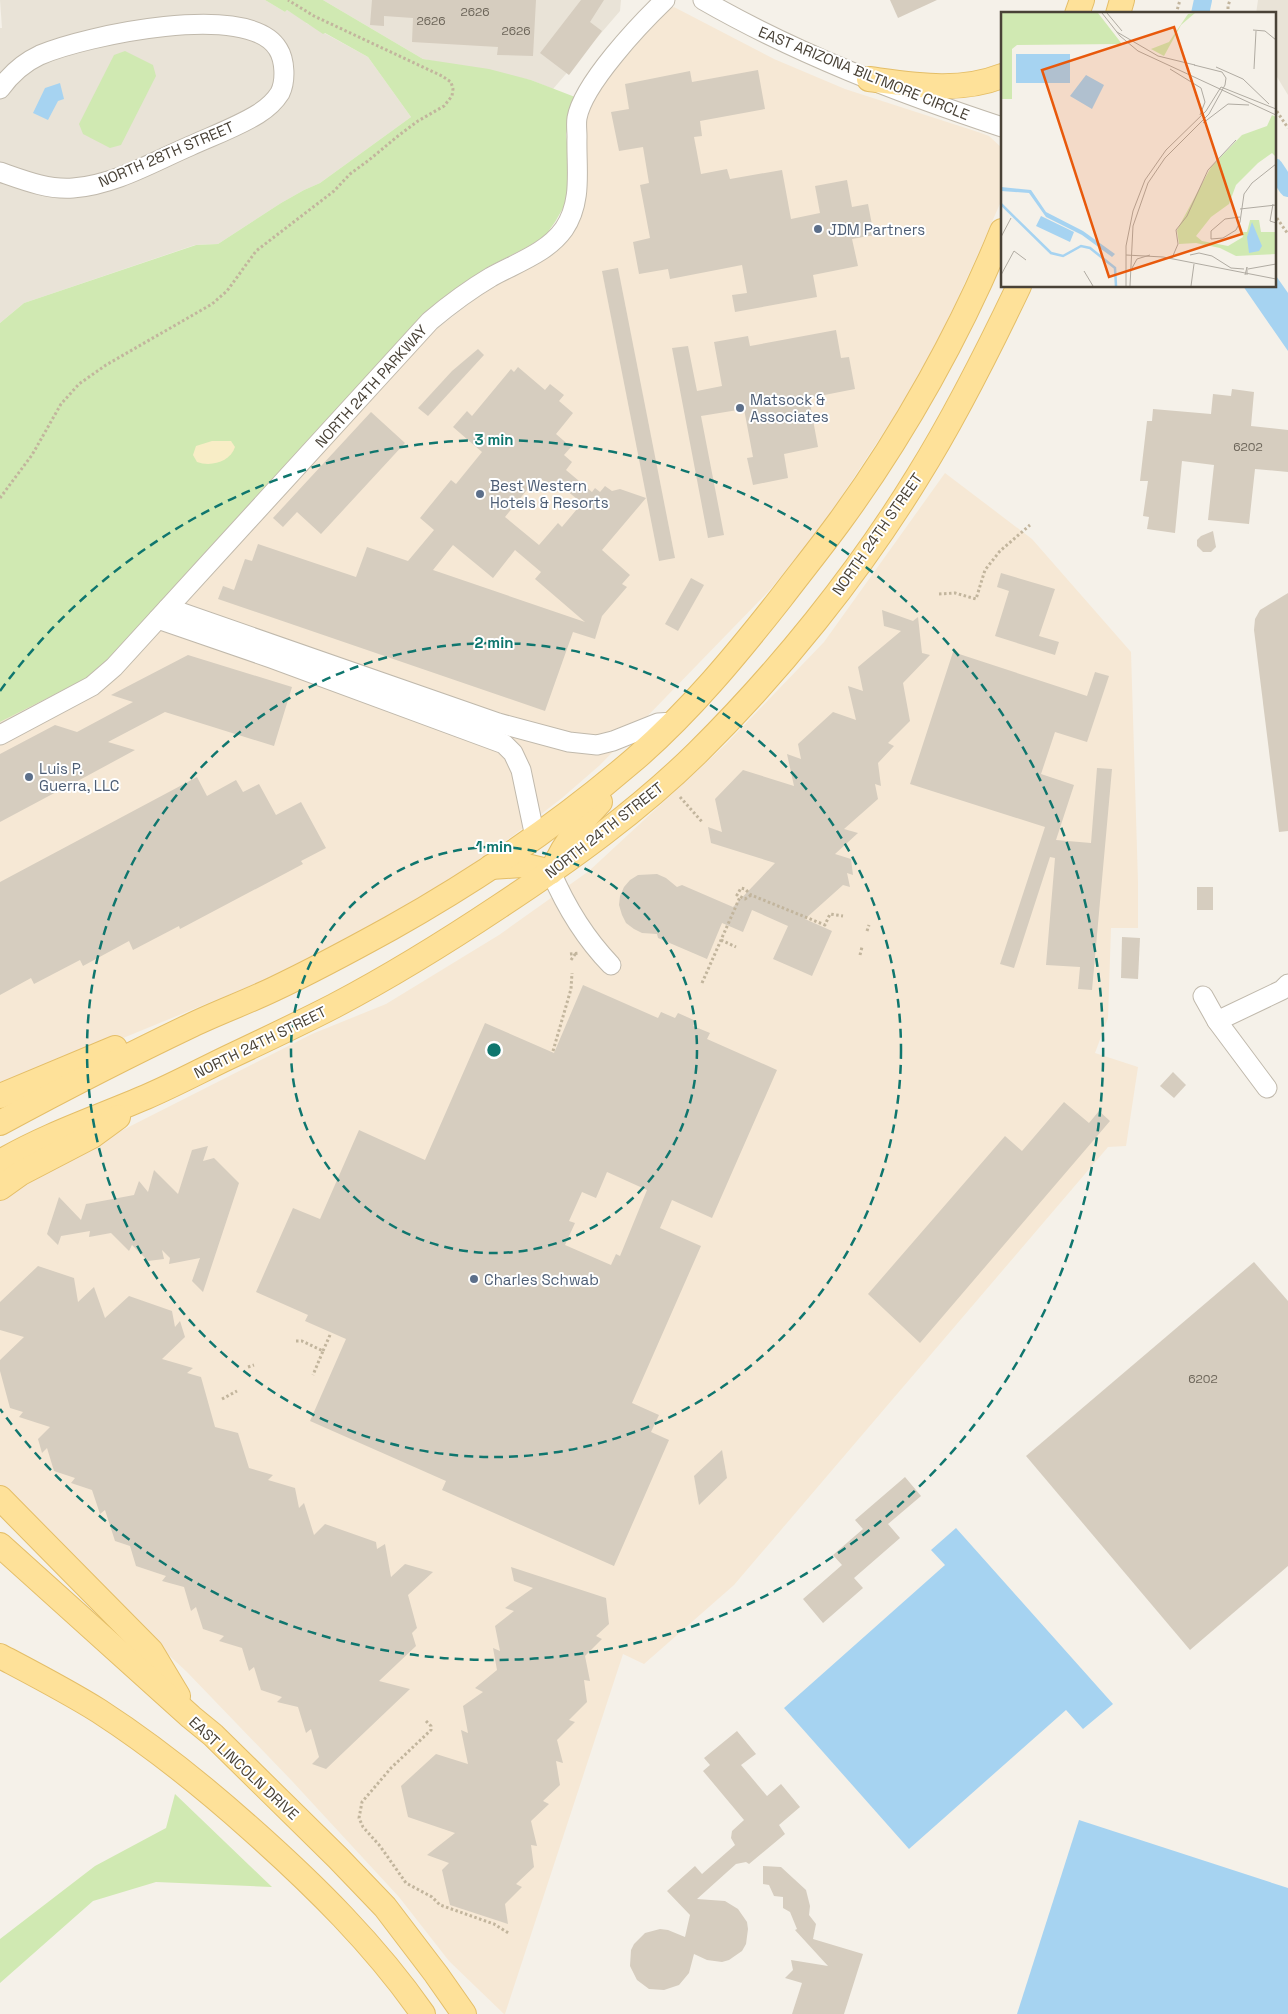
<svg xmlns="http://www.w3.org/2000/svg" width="1288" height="2014" font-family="'Space Grotesk',sans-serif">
<rect width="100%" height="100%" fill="#f5f1e9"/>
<g fill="#e9e3d7">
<path d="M 0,0 L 265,0 L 285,12 L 287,10 L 307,22 L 306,23 L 368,57 L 411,117 L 320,183 L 304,190 L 281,203 L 218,244 L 195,245 L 24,303 L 0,323 L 0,28 L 2,28 Z"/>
<path d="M 323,0 L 621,0 L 620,11 L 553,89 L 531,80 L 423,59 Z"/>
<path d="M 1258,0 L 1288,0 L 1288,95 L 1274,72 L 1274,14 L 1256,14 Z"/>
</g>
<g fill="#f6e8d5">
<path d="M 674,7 L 774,59 L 845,89 L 978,132 L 989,136 L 1002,148 L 1002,199 L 978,254 L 944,328 L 909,394 L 820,529 L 768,592 L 600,765 L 562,798 L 514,835 L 448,882 L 356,935 L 284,972 L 67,1061 L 0,1083 L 0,722 L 32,705 L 162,604 L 231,525 L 374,369 L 434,331 L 484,292 L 540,261 L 572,233 L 581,216 L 586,193 L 584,126 L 594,95 L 610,70 L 666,11 Z"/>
<path d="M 945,473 L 1032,539 L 1131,652 L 1138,882 L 1138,928 L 1111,928 L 1108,1018 L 1095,1053 L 1138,1067 L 1126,1146 L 1108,1147 L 734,1585 L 644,1664 L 623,1654 L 505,2014 L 504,2014 L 449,1961 L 399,1897 L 292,1781 L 187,1672 L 101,1592 L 0,1491 L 0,1199 L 30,1177 L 312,1034 L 386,1004 L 499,935 L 589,871 L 726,744 L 824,642 Z"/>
</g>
<g fill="#d0e9b2">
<path d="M 265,0 L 323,0 L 423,59 L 489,69 L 531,80 L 575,97 L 566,134 L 571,176 L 566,203 L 555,222 L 545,236 L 529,246 L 486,268 L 453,291 L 374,369 L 107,663 L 81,681 L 0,722 L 0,323 L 24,303 L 196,245 L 218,244 L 281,203 L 304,190 L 320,183 L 411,117 L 368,57 L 325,33 L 323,34 L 287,10 L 285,12 Z"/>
<path d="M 125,51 L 153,65 L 156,76 L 121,145 L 110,148 L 83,134 L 79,124 L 114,55 Z"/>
<path d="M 175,1794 L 272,1887 L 156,1882 L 93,1901 L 0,1983 L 0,1939 L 95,1866 L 166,1828 Z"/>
</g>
<path fill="#f8edc6" d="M 212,441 L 231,441 L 235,447 C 230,462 211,467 197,462 L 193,455 L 196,446 Z"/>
<g fill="#a6d3f1">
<path d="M 60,83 L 64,99 L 58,101 L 48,120 L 33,113 L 45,88 Z"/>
<path d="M 1274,273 L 1288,293 L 1288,351 L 1243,286 L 1274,286 Z"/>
<path d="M 956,1528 L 1113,1704 L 1083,1729 L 1066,1710 L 909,1849 L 784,1708 L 945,1565 L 931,1550 Z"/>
<path d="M 1079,1820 L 1288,1888 L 1288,2014 L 1017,2014 Z"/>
</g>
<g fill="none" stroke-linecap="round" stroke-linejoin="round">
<g stroke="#a6d3f1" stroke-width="18">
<path d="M 1200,14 L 1203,0"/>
<path d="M 1274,167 L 1288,188"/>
</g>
</g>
<g fill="#d6cdbf" fill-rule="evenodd">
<path d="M 372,0 L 536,0 L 533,56 L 497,55 L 498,47 L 412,42 L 413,18 L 384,16 L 384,26 L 370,25 Z"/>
<path d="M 581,0 L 604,0 L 590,22 L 602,31 L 569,75 L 540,53 Z"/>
<path d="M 890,0 L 937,0 L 898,18 Z"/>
<path d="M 758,70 L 765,109 L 700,121 L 702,136 L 694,137 L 701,174 L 727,169 L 730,179 L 782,170 L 791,219 L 820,213 L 815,186 L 847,180 L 852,207 L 868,204 L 874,235 L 852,239 L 858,266 L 813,275 L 817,297 L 735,312 L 732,295 L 747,293 L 742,265 L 670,279 L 668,269 L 639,274 L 633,242 L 650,238 L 640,185 L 649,183 L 643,147 L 619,151 L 611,112 L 629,109 L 625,84 L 690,71 L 692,82 Z"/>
<path d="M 618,268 L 675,558 L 659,561 L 602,271 Z"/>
<path d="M 836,330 L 841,358 L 849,357 L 855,389 L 809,398 L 818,447 L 784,454 L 788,478 L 753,485 L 747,458 L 753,457 L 744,409 L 701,416 L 724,535 L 708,538 L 672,348 L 688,346 L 697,391 L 722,386 L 714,342 L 748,336 L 750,346 Z"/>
<path d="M 478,349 L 484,355 L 428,416 L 418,408 L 452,371 Z"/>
<path d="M 518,367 L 545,390 L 550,384 L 564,395 L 559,401 L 573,413 L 556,434 L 571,447 L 564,455 L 572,462 L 566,470 L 592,492 L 595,488 L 600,492 L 605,486 L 612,491 L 620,489 L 646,498 L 602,550 L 630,575 L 622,584 L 627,587 L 602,616 L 595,639 L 573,632 L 545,711 L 218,599 L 223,586 L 234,590 L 245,559 L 252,561 L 258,544 L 356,577 L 367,547 L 408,561 L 434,530 L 420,518 L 451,480 L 456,484 L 482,452 L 453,427 L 467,411 L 472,416 L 511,369 L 514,372 ZM 541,479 L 552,487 L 556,482 L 582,503 L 562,527 L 558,523 L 539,545 L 505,517 L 535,480 L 538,483 ZM 453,545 L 493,578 L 515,550 L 541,572 L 535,579 L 585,622 L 433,570 Z"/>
<path d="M 1232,389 L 1254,392 L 1251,426 L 1288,430 L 1288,472 L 1255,469 L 1249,524 L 1208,520 L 1214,465 L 1182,461 L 1175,533 L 1147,529 L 1149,517 L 1143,516 L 1148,481 L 1140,481 L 1147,421 L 1152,421 L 1153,409 L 1211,414 L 1213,394 L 1231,396 Z"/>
<path d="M 371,412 L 405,443 L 321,534 L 297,512 L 283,527 L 273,518 Z"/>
<path d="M 1213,531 L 1216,547 L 1211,552 L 1203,552 L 1197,546 L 1197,540 L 1201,536 Z"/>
<path d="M 1001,573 L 1055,589 L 1039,636 L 1059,642 L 1055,655 L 995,636 L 1009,591 L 997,587 Z"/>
<path d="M 691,578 L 704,585 L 678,631 L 665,624 Z"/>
<path d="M 1288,593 L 1288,831 L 1279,832 L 1254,630 L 1255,619 L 1260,610 Z"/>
<path d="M 882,610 L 913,621 L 918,617 L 922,653 L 930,655 L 903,683 L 910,721 L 888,743 L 894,746 L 878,763 L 881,786 L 875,784 L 878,799 L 844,829 L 858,833 L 835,854 L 851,859 L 853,875 L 847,873 L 850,887 L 843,885 L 805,919 L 832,931 L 812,976 L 773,959 L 788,926 L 752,910 L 743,932 L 722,923 L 707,959 L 658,938 L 657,934 L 642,933 L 634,929 L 626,923 L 622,915 L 619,905 L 620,896 L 624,887 L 630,880 L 638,875 L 657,874 L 666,878 L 677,887 L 682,885 L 733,907 L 775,863 L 711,843 L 708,827 L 722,832 L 715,799 L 743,770 L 794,786 L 787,754 L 801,759 L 798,744 L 833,712 L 856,720 L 848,686 L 863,691 L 858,667 L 901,631 L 884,626 Z"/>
<path d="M 953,652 L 1087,696 L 1095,672 L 1109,676 L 1087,742 L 1055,732 L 1041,774 L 1074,785 L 1056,840 L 1091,843 L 1097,768 L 1112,769 L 1092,990 L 1078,989 L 1080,967 L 1046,965 L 1055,858 L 1050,857 L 1014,968 L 1000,964 L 1045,827 L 910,784 Z"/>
<path d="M 188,655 L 292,687 L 274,746 L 165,712 L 108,742 L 135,750 L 74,783 L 75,784 L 61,791 L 60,790 L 0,822 L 0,754 L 55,725 L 77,732 L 133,702 L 111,695 Z"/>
<path d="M 197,777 L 207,796 L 236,780 L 243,792 L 259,784 L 276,815 L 301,802 L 326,848 L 301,861 L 303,864 L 180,929 L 179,926 L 133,950 L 129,941 L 83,966 L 80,960 L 34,984 L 31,978 L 0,995 L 0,882 Z"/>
<rect x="1197" y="887" width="16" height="23"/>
<path d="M 1122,937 L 1140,938 L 1138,979 L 1121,978 Z"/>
<path d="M 583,985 L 658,1018 L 661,1012 L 675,1018 L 678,1013 L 696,1021 L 693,1026 L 710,1033 L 707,1039 L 777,1070 L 712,1218 L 672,1200 L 660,1228 L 701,1246 L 632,1403 L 659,1415 L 651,1432 L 669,1440 L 614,1566 L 442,1490 L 446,1481 L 310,1421 L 346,1339 L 305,1321 L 308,1315 L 256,1292 L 293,1208 L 320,1219 L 359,1130 L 425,1160 L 485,1023 L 554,1053 ZM 607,1172 L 647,1190 L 620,1256 L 616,1254 L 611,1265 L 565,1245 L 575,1223 L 569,1221 L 582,1192 L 596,1198 Z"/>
<path d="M 1173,1072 L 1186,1085 L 1174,1098 L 1160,1086 Z"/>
<path d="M 1064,1102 L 1089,1123 L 1099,1111 L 1110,1121 L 920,1343 L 868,1294 L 1005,1136 L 1022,1151 Z"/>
<path d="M 208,1146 L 203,1161 L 214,1158 L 239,1183 L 203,1292 L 192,1281 L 200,1258 L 169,1264 L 170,1258 L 162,1250 L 164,1259 L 148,1261 L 132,1245 L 129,1251 L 111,1233 L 89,1237 L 90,1231 L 61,1236 L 58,1245 L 47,1234 L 59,1197 L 81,1220 L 86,1204 L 134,1195 L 139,1181 L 148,1192 L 154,1170 L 178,1194 L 192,1150 Z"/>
<path d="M 1254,1262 L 1288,1301 L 1288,1566 L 1190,1650 L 1026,1456 Z"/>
<path d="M 38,1266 L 74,1278 L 78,1302 L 94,1287 L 105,1318 L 129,1296 L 172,1311 L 175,1327 L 180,1321 L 185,1337 L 162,1359 L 193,1368 L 187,1373 L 201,1377 L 215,1427 L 238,1433 L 249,1468 L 273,1475 L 268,1480 L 295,1488 L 299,1508 L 304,1503 L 314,1535 L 325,1524 L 376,1542 L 377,1549 L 385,1544 L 391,1577 L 405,1564 L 433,1572 L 408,1595 L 417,1628 L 412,1633 L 416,1646 L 379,1681 L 410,1689 L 326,1769 L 312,1764 L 319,1757 L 311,1729 L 306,1733 L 298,1707 L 277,1702 L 282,1697 L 261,1690 L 254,1667 L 249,1671 L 242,1648 L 219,1641 L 224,1636 L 203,1629 L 196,1607 L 191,1611 L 184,1587 L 162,1581 L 166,1576 L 136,1566 L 130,1546 L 115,1541 L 105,1510 L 100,1514 L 92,1490 L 71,1483 L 75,1478 L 54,1471 L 47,1448 L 42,1453 L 38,1439 L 50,1427 L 19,1417 L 23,1412 L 10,1408 L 0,1371 L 0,1360 L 24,1337 L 0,1330 L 0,1302 Z"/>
<path d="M 722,1450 L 727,1478 L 699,1505 L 694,1476 Z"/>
<path d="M 905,1477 L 921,1496 L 888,1524 L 900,1538 L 854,1578 L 863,1588 L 823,1623 L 803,1599 L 842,1565 L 833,1555 L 863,1529 L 855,1520 Z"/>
<path d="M 511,1567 L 606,1598 L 609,1624 L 596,1636 L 602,1639 L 585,1656 L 590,1681 L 584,1680 L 587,1702 L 569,1720 L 575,1722 L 557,1740 L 563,1763 L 556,1761 L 560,1785 L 543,1801 L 549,1804 L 531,1821 L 537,1846 L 531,1845 L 534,1867 L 516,1884 L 522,1887 L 505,1904 L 508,1924 L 450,1905 L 442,1870 L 449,1863 L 427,1855 L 455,1833 L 408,1817 L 401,1786 L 436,1754 L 468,1764 L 461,1730 L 468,1733 L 463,1706 L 483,1692 L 475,1688 L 497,1670 L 493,1648 L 500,1651 L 495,1626 L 514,1611 L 505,1608 L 533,1588 L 514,1581 Z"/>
<path d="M 737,1731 L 756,1754 L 741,1765 L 767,1796 L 781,1784 L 800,1807 L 779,1825 L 785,1834 L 749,1864 L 746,1862 L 736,1864 L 697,1899 L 725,1901 L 738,1909 L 747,1922 L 748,1929 L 746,1944 L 742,1951 L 729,1960 L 722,1962 L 707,1960 L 694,1954 L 689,1973 L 679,1985 L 664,1990 L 649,1989 L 637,1980 L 630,1966 L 631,1950 L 634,1944 L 645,1933 L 660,1929 L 668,1930 L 685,1937 L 690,1915 L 667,1891 L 695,1866 L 702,1874 L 735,1845 L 731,1838 L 732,1831 L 744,1820 L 703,1771 L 710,1765 L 704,1758 Z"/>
<path d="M 763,1866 L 781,1867 L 806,1890 L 810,1906 L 809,1915 L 816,1924 L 813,1939 L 863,1954 L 844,2014 L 792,2014 L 802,1983 L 785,1978 L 793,1970 L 791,1960 L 828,1966 L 795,1930 L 797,1929 L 790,1912 L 783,1908 L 783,1897 L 774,1896 L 769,1885 L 763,1884 Z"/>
</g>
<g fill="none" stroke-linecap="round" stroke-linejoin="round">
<defs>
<g id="minor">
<path d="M 703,0 C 797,54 899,93 1002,127"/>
<path d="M 0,89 C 10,75 25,62 40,55 C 84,36 249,0 278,49 C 285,60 286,81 280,93 C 275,101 266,109 258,114 C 237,127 212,136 190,146 C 153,162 114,185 73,188 C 48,190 23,180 0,172"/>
<path d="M 168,608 L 498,723 L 569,742 L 597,745 L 613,741 L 658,723 L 674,722"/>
<path d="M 158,619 L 271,658 L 504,744 L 513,753 L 521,770 L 535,837"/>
<path d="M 0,735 L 92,686 L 114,667 L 430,321 C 449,305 469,290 491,277 C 516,263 547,253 564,229 C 583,201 576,168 577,137 C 577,131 576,124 577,118 C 583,84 640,24 665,0"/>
<path d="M 551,872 C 566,907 584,937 611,965"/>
<path d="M 1203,996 L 1217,1021 L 1267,1088"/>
<path d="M 1217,1021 L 1282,990 L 1288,984"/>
</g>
<g id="major">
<path d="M 1077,14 L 1082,0"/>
<path d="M 1118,14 L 1122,0"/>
<path d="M 869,79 C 914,85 959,93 1002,76"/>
<path d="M 491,867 L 522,865 L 551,872"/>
<path d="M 553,868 C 566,842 580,822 600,802"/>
<path d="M 0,1096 L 115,1048"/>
<path d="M 0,1123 C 63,1089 127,1056 192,1025 C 219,1012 247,1002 274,989 C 314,970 353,949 391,928 C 478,879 561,823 636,758 C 690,711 737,654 781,598 C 800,573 821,547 840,521 C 903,435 962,330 1002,231"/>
<path d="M 0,1162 C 46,1135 97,1118 146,1097 C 174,1085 200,1071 227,1058 C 263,1041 299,1024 334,1006 C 391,976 446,942 500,906 C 570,860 638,811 697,753 C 779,672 858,574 918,476 C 956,415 988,351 1019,286"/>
<path d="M 0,1188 L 21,1173 L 92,1136 L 118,1117"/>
<path d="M 0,1498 L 151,1651 L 178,1696"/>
<path d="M 0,1545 L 191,1717 L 213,1735 L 338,1858 L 385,1907 L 436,1974 L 464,2014"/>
<path d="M 0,1656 C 34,1674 67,1691 99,1711 C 153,1746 204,1787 251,1829 C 314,1885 375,1945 423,2014"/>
</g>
</defs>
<use href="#minor" stroke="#c0b9ac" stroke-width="21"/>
<use href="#major" stroke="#e4be68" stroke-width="26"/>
<g stroke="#c2b59d" stroke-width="3" stroke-dasharray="2.5 2.5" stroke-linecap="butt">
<path d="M 1176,14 L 1180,0"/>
<path d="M 1228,14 L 1228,6 L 1230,0"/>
<path d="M 1274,107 L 1288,128"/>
<path d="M 1274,214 L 1288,234"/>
<path d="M 0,498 L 32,455 L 61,404 L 79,384 L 106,365 L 212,304 L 227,291 L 256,251 L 334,191 L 350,174 L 369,160 L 398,136 L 418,121 L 444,106 L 452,96 L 453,89 L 451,82 L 442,76 L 314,16 L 288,0"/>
<path d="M 939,594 L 955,593 L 976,599 L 985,570 L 1000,551 L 1030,525"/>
<path d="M 680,797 L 703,823"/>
<path d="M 751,895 L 745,899 L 737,895 L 741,888 L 745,889 L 751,895 L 825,925 L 830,914 L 843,916"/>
<path d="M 867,931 L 869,925"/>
<path d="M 721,940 L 736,947"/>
<path d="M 570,954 L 579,953"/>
<path d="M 860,955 L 862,947"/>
<path d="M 571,960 L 576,953"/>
<path d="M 702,983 L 740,897"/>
<path d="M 553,1051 L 571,989 L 572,973"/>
<path d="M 296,1341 L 302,1341 L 323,1351 L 313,1375"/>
<path d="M 323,1351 L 330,1335"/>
<path d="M 248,1367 L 254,1365"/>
<path d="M 222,1399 L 237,1391"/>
<path d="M 426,1721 L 431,1726 L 431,1730 L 391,1768 L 362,1802 L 359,1818 L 363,1827 L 380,1846 L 406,1883 L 432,1897 L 440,1905 L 494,1924 L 510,1934"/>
</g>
<use href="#minor" stroke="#fff" stroke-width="19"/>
<use href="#major" stroke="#fee199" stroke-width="24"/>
</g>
<g fill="none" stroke="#0f766e" stroke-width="2.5" stroke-dasharray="9 6">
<circle cx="494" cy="1050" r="203"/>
<circle cx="494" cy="1050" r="407"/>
<path d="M0 691A610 610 0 1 1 0 1409"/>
</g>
<g fill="#5c6f8a" stroke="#fff" stroke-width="2">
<circle cx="818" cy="229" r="5"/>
<circle cx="740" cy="408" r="5"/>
<circle cx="480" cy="494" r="5"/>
<circle cx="29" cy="777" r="5"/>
<circle cx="474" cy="1279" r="5"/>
</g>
<g text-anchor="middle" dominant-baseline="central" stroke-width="4" stroke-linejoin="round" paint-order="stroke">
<g font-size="12" fill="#6c6559">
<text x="475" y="12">2626</text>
<text x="431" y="21">2626</text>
<text x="516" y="31">2626</text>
<text x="1248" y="447">6202</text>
<text x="1203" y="1379">6202</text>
</g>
<g font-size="15" fill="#494237" stroke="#fff">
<text transform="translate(864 73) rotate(22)">EAST ARIZONA BILTMORE CIRCLE</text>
<text transform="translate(166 154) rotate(-23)">NORTH 28TH STREET</text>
<text transform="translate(371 386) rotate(-48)">NORTH 24TH PARKWAY</text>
<text transform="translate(877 534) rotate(-55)">NORTH 24TH STREET</text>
<text transform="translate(604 830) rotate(-38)">NORTH 24TH STREET</text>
<text transform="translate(260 1042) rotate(-26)">NORTH 24TH STREET</text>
<text transform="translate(244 1768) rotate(43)">EAST LINCOLN DRIVE</text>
</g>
<g font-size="15" fill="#4e5e75" stroke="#fff" text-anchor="start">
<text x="828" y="229">JDM Partners</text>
<text x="750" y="399">Matsock &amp;<tspan x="750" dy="17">Associates</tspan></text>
<text x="490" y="485">Best Western<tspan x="490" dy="17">Hotels &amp; Resorts</tspan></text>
<text x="39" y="768">Luis P.<tspan x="39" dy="17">Guerra, LLC</tspan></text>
<text x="484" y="1279">Charles Schwab</text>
</g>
</g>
<g transform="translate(1001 12)">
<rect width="275" height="275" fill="#f5f1e9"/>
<path d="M 0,1 L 97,1 L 121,32 L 16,33 L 11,37 L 11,87 L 0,87 ZM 194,1 L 180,13 L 163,44 L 150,37 L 168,30 L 187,2 ZM 271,103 L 275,105 L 275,145 L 271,141 L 257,151 L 235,173 L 228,192 L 210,205 L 195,224 L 201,229 L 227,234 L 242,225 L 240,220 L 246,220 L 249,208 L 258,208 L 260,220 L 275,220 L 275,242 L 235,244 L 219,236 L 195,231 L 178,232 L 176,218 L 210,155 L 241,123 L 266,114 Z" fill="#d0e9b2"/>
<path d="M 15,42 L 69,42 L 69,71 L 15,71 ZM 85,63 L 103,73 L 91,97 L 69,84 ZM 0,175 L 30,178 L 45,200 L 82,219 L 114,242 L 111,245 L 81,223 L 45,205 L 28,181 L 0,179 ZM 40,204 L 73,220 L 69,230 L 35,214 ZM 251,210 L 261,234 L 258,239 L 248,241 L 246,225 Z" fill="#a6d3f1"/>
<path fill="none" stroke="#a6d3f1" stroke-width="2.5" d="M 0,192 L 50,241 L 62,244 L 80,234 L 89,236 L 114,256 L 115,274"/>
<path fill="none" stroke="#b0aba2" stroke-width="1" d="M 101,1 L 119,24 L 137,39 L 275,103M 106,1 L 121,19M 252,18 L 264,19 L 275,28M 116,20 L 157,44 L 194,53M 215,55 L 242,67 L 268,92M 169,57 L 200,76 L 204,90 L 199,103M 253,57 L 255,19M 202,111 L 227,92 L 248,93M 272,192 L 269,209 L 275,211M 239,197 L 275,193M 239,205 L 224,207 L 210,219 L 210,227 L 222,226 L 235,218 L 239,210 L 243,182 L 251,171 L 275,152M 0,225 L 10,206M 125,243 L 162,245 L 275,267M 189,243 L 198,241 L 211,244 L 230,256 L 243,257M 171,246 L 177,232 L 175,218 L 186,204 L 207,158 L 235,128M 131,256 L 136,247 L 149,243M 247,257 L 275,252M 83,259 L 92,274M 0,263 L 13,239 L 25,248M 244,263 L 246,255 L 246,263M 125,274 L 125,234 L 132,199 L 144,168 L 165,138 L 205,99 L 220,75 L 275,97M 129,274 L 132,214 L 147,171 L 164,146 L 208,102 L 224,73 L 225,66 L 221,60 L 193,53M 190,274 L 193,252"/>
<path fill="#e8590c" fill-opacity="0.15" stroke="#e8590c" stroke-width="2.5" d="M 173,15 L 241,222 L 108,265 L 41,58 Z"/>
<rect width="275" height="275" fill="none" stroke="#494237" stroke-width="2.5"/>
</g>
<circle cx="494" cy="1050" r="8" fill="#0f766e" stroke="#fff" stroke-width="2.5"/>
<g font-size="15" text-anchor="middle" font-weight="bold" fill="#0f766e" stroke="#fff" stroke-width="4" stroke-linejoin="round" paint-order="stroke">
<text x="494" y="445">3 min</text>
<text x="494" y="648">2 min</text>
<text x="494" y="852">1 min</text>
</g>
</svg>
